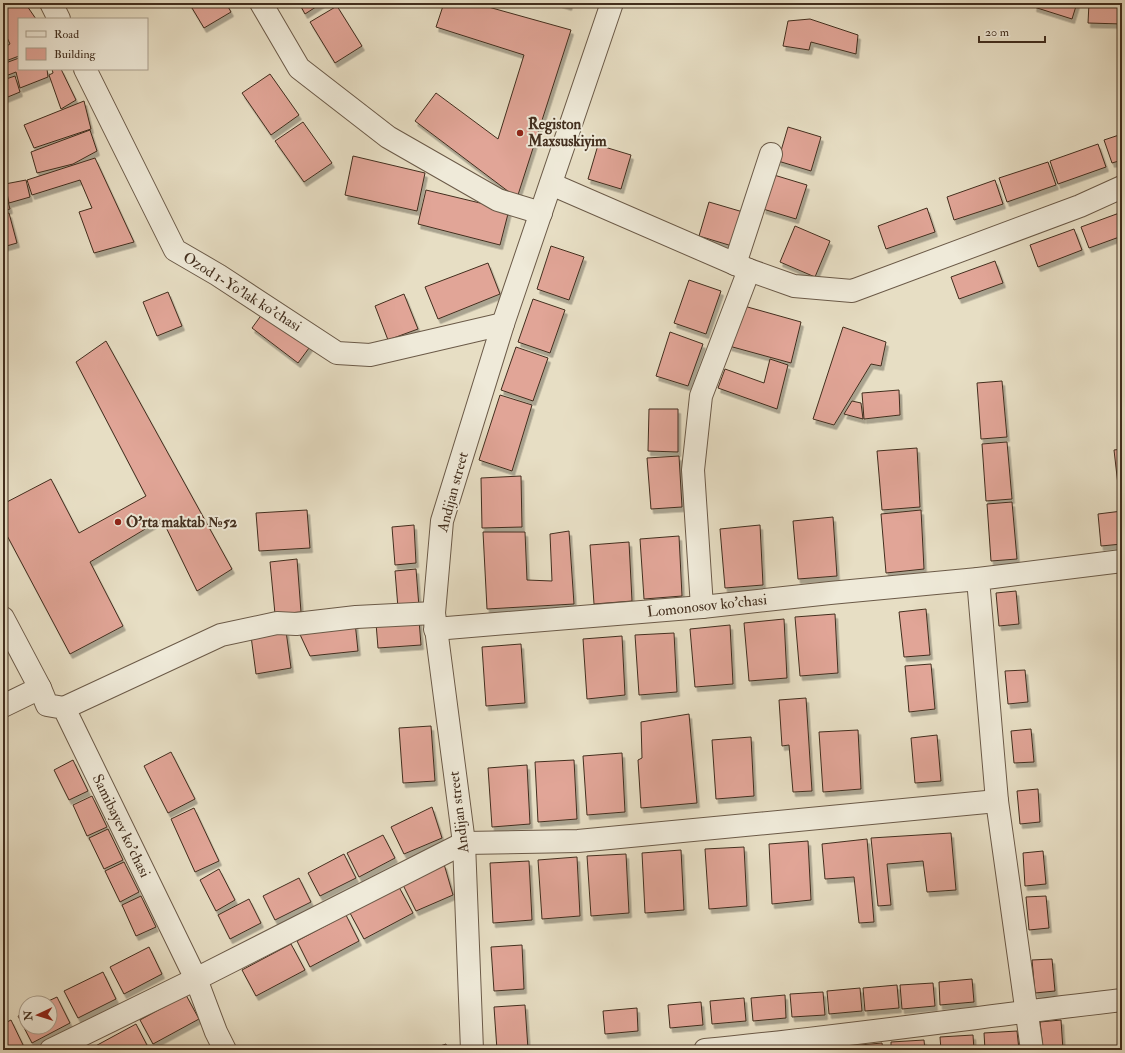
<svg xmlns="http://www.w3.org/2000/svg" width="1125" height="1053" font-family="'IM FELL Double Pica',serif">
<defs>
<filter id="shadow"><feDropShadow dx="2.5" dy="4.5" stdDeviation="0" flood-color="#0004"/></filter>
</defs>
<rect width="100%" height="100%" fill="#e7dec4"/>
<filter id="stains"><feTurbulence type="fractalNoise" baseFrequency=".005" numOctaves="4"/><feColorMatrix values="0 0 0 0 .2 0 0 0 0 .09 0 0 0 0 .02 0 0 0 .5 -.17"/></filter>
<radialGradient id="worn" r=".72"><stop offset=".6" stop-color="#630" stop-opacity="0"/><stop offset="1" stop-color="#630" stop-opacity=".3"/></radialGradient>
<g fill="#e1a597" stroke="#422e1e" filter="url(#shadow)">
<path d="M 6,3 L 25,3 L 36,19 L 19,19 L 19,56 L 3,62 L 3,48 L 10,44 L 3,29 L 3,4 Z"/>
<path d="M 189,3 L 226,3 L 231,12 L 204,28 Z"/>
<path d="M 299,3 L 322,3 L 305,14 Z"/>
<path d="M 444,3 L 474,3 L 571,30 L 517,198 L 415,121 L 436,93 L 498,139 L 524,55 L 436,27 Z"/>
<path d="M 560,3 L 570,3 L 569,6 Z"/>
<path d="M 1035,3 L 1077,3 L 1072,19 L 1034,7 Z"/>
<path d="M 1089,3 L 1122,3 L 1122,24 L 1088,23 Z"/>
<path d="M 337,6 L 362,46 L 335,63 L 310,22 Z"/>
<path d="M 810,19 L 858,35 L 856,54 L 811,42 L 809,50 L 783,46 L 788,21 Z"/>
<path d="M 19,58 L 19,69 L 47,69 L 48,77 L 20,88 L 16,72 L 3,77 L 3,64 Z"/>
<path d="M 52,69 L 61,69 L 76,100 L 61,109 L 49,75 L 53,73 Z"/>
<path d="M 270,74 L 299,115 L 271,135 L 242,93 Z"/>
<path d="M 15,76 L 20,92 L 3,99 L 3,80 Z"/>
<path d="M 84,101 L 91,129 L 34,148 L 24,125 Z"/>
<path d="M 303,122 L 332,163 L 304,182 L 275,141 Z"/>
<path d="M 788,127 L 821,137 L 811,171 L 778,161 Z"/>
<path d="M 90,130 L 97,151 L 73,164 L 37,173 L 31,152 Z"/>
<path d="M 1122,134 L 1122,160 L 1112,163 L 1104,140 Z"/>
<path d="M 1098,144 L 1106,167 L 1058,184 L 1050,161 Z"/>
<path d="M 598,145 L 631,155 L 621,189 L 588,179 Z"/>
<path d="M 353,156 L 425,173 L 417,211 L 345,195 Z"/>
<path d="M 95,158 L 134,242 L 94,253 L 79,212 L 92,208 L 80,180 L 32,195 L 27,180 Z"/>
<path d="M 1048,162 L 1056,185 L 1007,202 L 999,178 Z"/>
<path d="M 774,175 L 807,185 L 796,219 L 763,209 Z"/>
<path d="M 26,180 L 30,197 L 9,203 L 5,184 Z"/>
<path d="M 995,180 L 1003,204 L 954,220 L 947,197 Z"/>
<path d="M 3,183 L 10,209 L 3,211 Z"/>
<path d="M 426,190 L 509,210 L 500,245 L 418,224 Z"/>
<path d="M 709,202 L 743,212 L 732,246 L 699,236 Z"/>
<path d="M 927,208 L 935,232 L 886,249 L 878,226 Z"/>
<path d="M 1122,212 L 1122,236 L 1089,248 L 1081,227 Z"/>
<path d="M 9,213 L 17,243 L 3,247 L 3,214 Z"/>
<path d="M 795,226 L 830,241 L 815,277 L 780,262 Z"/>
<path d="M 1074,229 L 1082,250 L 1038,267 L 1030,245 Z"/>
<path d="M 551,246 L 584,257 L 569,300 L 537,289 Z"/>
<path d="M 995,261 L 1003,283 L 959,299 L 951,277 Z"/>
<path d="M 488,263 L 500,294 L 438,319 L 425,287 Z"/>
<path d="M 689,280 L 721,291 L 706,334 L 674,323 Z"/>
<path d="M 168,292 L 182,326 L 157,336 L 143,302 Z"/>
<path d="M 404,294 L 418,329 L 388,340 L 375,306 Z"/>
<path d="M 533,299 L 565,310 L 550,353 L 518,342 Z"/>
<path d="M 744,306 L 801,322 L 791,363 L 729,346 Z"/>
<path d="M 265,310 L 312,344 L 298,363 L 252,328 Z"/>
<path d="M 843,327 L 886,342 L 881,366 L 871,364 L 834,425 L 813,419 Z"/>
<path d="M 670,332 L 703,344 L 688,386 L 656,376 Z"/>
<path d="M 106,341 L 232,569 L 197,591 L 162,519 L 90,562 L 123,626 L 70,654 L 3,528 L 3,504 L 51,479 L 79,533 L 146,496 L 76,362 Z"/>
<path d="M 516,347 L 548,358 L 533,401 L 501,390 Z"/>
<path d="M 770,359 L 788,365 L 777,409 L 718,388 L 725,369 L 764,383 Z"/>
<path d="M 1002,381 L 1007,437 L 981,439 L 977,383 Z"/>
<path d="M 899,390 L 900,415 L 864,419 L 862,393 Z"/>
<path d="M 500,395 L 532,405 L 512,471 L 479,460 Z"/>
<path d="M 852,401 L 861,403 L 863,419 L 844,414 Z"/>
<path d="M 649,409 L 678,409 L 678,452 L 648,451 Z"/>
<path d="M 1007,442 L 1012,499 L 986,501 L 982,444 Z"/>
<path d="M 917,448 L 920,507 L 882,510 L 877,451 Z"/>
<path d="M 1122,449 L 1122,485 L 1118,485 L 1114,450 Z"/>
<path d="M 679,456 L 682,507 L 651,509 L 647,458 Z"/>
<path d="M 521,476 L 522,527 L 482,528 L 481,478 Z"/>
<path d="M 1012,502 L 1017,559 L 991,561 L 987,504 Z"/>
<path d="M 307,510 L 310,548 L 259,551 L 256,513 Z"/>
<path d="M 921,510 L 924,569 L 886,573 L 881,514 Z"/>
<path d="M 1122,511 L 1122,544 L 1101,546 L 1098,514 Z"/>
<path d="M 833,517 L 837,576 L 798,579 L 793,521 Z"/>
<path d="M 414,525 L 416,563 L 395,565 L 392,527 Z"/>
<path d="M 760,525 L 763,585 L 725,588 L 720,529 Z"/>
<path d="M 569,531 L 574,604 L 487,609 L 483,532 L 525,532 L 527,580 L 552,581 L 550,534 Z"/>
<path d="M 679,536 L 682,596 L 644,599 L 640,539 Z"/>
<path d="M 629,542 L 632,601 L 594,604 L 590,545 Z"/>
<path d="M 297,559 L 301,612 L 275,614 L 270,562 Z"/>
<path d="M 416,569 L 419,607 L 398,608 L 395,571 Z"/>
<path d="M 1016,591 L 1019,624 L 999,626 L 996,593 Z"/>
<path d="M 926,609 L 930,655 L 904,657 L 899,612 Z"/>
<path d="M 835,614 L 838,673 L 800,676 L 795,617 Z"/>
<path d="M 784,619 L 787,678 L 749,681 L 744,623 Z"/>
<path d="M 419,620 L 421,645 L 378,648 L 376,623 Z"/>
<path d="M 355,622 L 358,651 L 310,656 L 297,628 Z"/>
<path d="M 730,625 L 733,684 L 695,687 L 690,629 Z"/>
<path d="M 286,631 L 291,668 L 256,674 L 251,636 Z"/>
<path d="M 674,633 L 677,692 L 639,695 L 635,635 Z"/>
<path d="M 622,636 L 625,695 L 587,699 L 583,639 Z"/>
<path d="M 521,644 L 525,703 L 486,706 L 482,647 Z"/>
<path d="M 931,664 L 935,709 L 909,712 L 905,666 Z"/>
<path d="M 1025,670 L 1028,702 L 1008,704 L 1005,671 Z"/>
<path d="M 806,698 L 812,791 L 793,792 L 789,745 L 782,746 L 779,700 Z"/>
<path d="M 689,714 L 697,803 L 641,808 L 638,760 L 642,758 L 641,722 Z"/>
<path d="M 431,726 L 435,781 L 403,783 L 399,728 Z"/>
<path d="M 1031,729 L 1034,762 L 1014,763 L 1011,731 Z"/>
<path d="M 858,730 L 861,789 L 823,792 L 819,732 Z"/>
<path d="M 937,735 L 941,781 L 915,783 L 911,738 Z"/>
<path d="M 751,737 L 754,796 L 716,799 L 712,740 Z"/>
<path d="M 171,752 L 195,799 L 168,813 L 144,766 Z"/>
<path d="M 622,753 L 625,812 L 587,815 L 583,756 Z"/>
<path d="M 73,760 L 88,791 L 69,800 L 54,770 Z"/>
<path d="M 574,760 L 577,819 L 538,822 L 535,762 Z"/>
<path d="M 527,765 L 530,824 L 492,827 L 488,768 Z"/>
<path d="M 1038,789 L 1040,822 L 1020,824 L 1017,791 Z"/>
<path d="M 92,796 L 107,827 L 87,836 L 73,805 Z"/>
<path d="M 432,807 L 442,838 L 404,854 L 391,827 Z"/>
<path d="M 194,808 L 219,861 L 195,872 L 171,819 Z"/>
<path d="M 108,829 L 123,860 L 104,869 L 89,838 Z"/>
<path d="M 951,833 L 956,890 L 927,892 L 923,861 L 887,864 L 891,905 L 878,906 L 871,838 Z"/>
<path d="M 383,835 L 395,858 L 359,877 L 347,853 Z"/>
<path d="M 867,839 L 874,922 L 859,923 L 854,877 L 825,879 L 822,844 Z"/>
<path d="M 808,841 L 811,900 L 772,904 L 769,844 Z"/>
<path d="M 744,847 L 747,906 L 709,909 L 705,849 Z"/>
<path d="M 681,850 L 684,910 L 645,913 L 642,853 Z"/>
<path d="M 1043,851 L 1046,884 L 1025,886 L 1023,853 Z"/>
<path d="M 344,854 L 356,878 L 320,896 L 308,873 Z"/>
<path d="M 626,854 L 629,913 L 591,916 L 587,856 Z"/>
<path d="M 577,857 L 580,916 L 542,919 L 538,860 Z"/>
<path d="M 529,861 L 532,920 L 493,923 L 490,863 Z"/>
<path d="M 124,862 L 139,892 L 120,902 L 105,871 Z"/>
<path d="M 444,864 L 453,895 L 416,911 L 403,885 Z"/>
<path d="M 219,869 L 235,900 L 216,911 L 200,880 Z"/>
<path d="M 299,878 L 311,902 L 275,920 L 263,896 Z"/>
<path d="M 399,887 L 413,913 L 364,939 L 350,913 Z"/>
<path d="M 141,896 L 156,927 L 136,936 L 122,905 Z"/>
<path d="M 1046,896 L 1049,928 L 1029,930 L 1026,897 Z"/>
<path d="M 249,899 L 261,923 L 230,939 L 218,915 Z"/>
<path d="M 346,915 L 359,941 L 310,967 L 297,941 Z"/>
<path d="M 291,944 L 305,970 L 256,996 L 242,970 Z"/>
<path d="M 522,945 L 524,989 L 494,991 L 491,947 Z"/>
<path d="M 149,947 L 162,974 L 124,994 L 110,967 Z"/>
<path d="M 1052,959 L 1055,991 L 1035,993 L 1032,960 Z"/>
<path d="M 103,972 L 116,999 L 78,1018 L 64,991 Z"/>
<path d="M 972,979 L 974,1002 L 940,1005 L 939,982 Z"/>
<path d="M 933,983 L 935,1006 L 902,1009 L 900,985 Z"/>
<path d="M 897,985 L 899,1008 L 865,1011 L 863,988 Z"/>
<path d="M 860,988 L 862,1011 L 829,1014 L 827,991 Z"/>
<path d="M 823,992 L 825,1015 L 792,1017 L 790,994 Z"/>
<path d="M 186,995 L 199,1019 L 153,1044 L 140,1020 Z"/>
<path d="M 785,995 L 786,1018 L 753,1021 L 751,998 Z"/>
<path d="M 57,997 L 70,1023 L 32,1043 L 18,1016 L 26,1012 L 26,1027 L 50,1027 L 50,1003 L 44,1003 Z"/>
<path d="M 744,998 L 746,1021 L 712,1024 L 710,1001 Z"/>
<path d="M 701,1002 L 703,1025 L 670,1028 L 668,1005 Z"/>
<path d="M 525,1005 L 528,1049 L 497,1050 L 494,1007 Z"/>
<path d="M 637,1008 L 638,1031 L 605,1034 L 603,1011 Z"/>
<path d="M 11,1020 L 24,1047 L 18,1050 L 3,1050 L 3,1024 Z"/>
<path d="M 1061,1020 L 1063,1050 L 1043,1050 L 1040,1022 Z"/>
<path d="M 136,1024 L 148,1047 L 144,1050 L 90,1050 L 90,1049 Z"/>
<path d="M 1017,1031 L 1019,1050 L 985,1050 L 984,1033 Z"/>
<path d="M 973,1035 L 974,1050 L 941,1050 L 940,1037 Z"/>
<path d="M 924,1040 L 925,1050 L 891,1050 L 891,1042 Z"/>
<path d="M 882,1043 L 883,1050 L 849,1050 L 849,1046 Z"/>
<path d="M 446,1044 L 448,1050 L 428,1050 Z"/>
<path d="M 831,1048 L 832,1050 L 807,1050 Z"/>
</g>
<g fill="none" stroke-linecap="round" stroke-linejoin="round">
<defs>
<g id="minor">
<path d="M 51,3 L 59,19"/>
<path d="M 261,3 L 299,68 L 388,137 L 498,200 L 541,213"/>
<path d="M 85,69 L 175,250 L 218,275 L 337,353 L 370,355 L 503,324"/>
<path d="M 551,184 L 749,270 L 794,286 L 852,291 L 1080,206 L 1122,187"/>
<path d="M 735,264 L 771,154"/>
<path d="M 702,607 L 693,470 L 701,396 L 749,270"/>
<path d="M 3,618 L 40,688 L 47,705 L 64,708 L 196,979 L 216,1032 L 225,1050"/>
<path d="M 435,629 L 702,607 L 830,593 L 978,579"/>
<path d="M 3,706 L 40,688"/>
<path d="M 64,708 L 221,635 L 277,623 L 296,624 L 356,617 L 434,613"/>
<path d="M 51,1050 L 196,979 L 464,843 L 578,841 L 997,801"/>
<path d="M 472,1050 L 464,843 L 434,613 L 442,521 L 503,324 L 612,3"/>
<path d="M 705,1050 C 844,1037 983,1016 1122,1000"/>
<path d="M 1032,1050 L 997,801 L 978,579 L 1122,561"/>
</g>
</defs>
<use href="#minor" stroke="#6b5a48" stroke-width="24"/>
<use href="#minor" stroke="#efead9" stroke-width="22"/>
</g>
<g fill="#8f2418" stroke="#efead9" stroke-width="1.5">
<circle cx="520" cy="133" r="4"/>
<circle cx="118" cy="522" r="4"/>
</g>
<g text-anchor="middle" dominant-baseline="central" stroke-width="4" stroke-linejoin="round" paint-order="stroke">
<g font-size="15" font-weight="bold" fill="#422e1e" stroke="#efead9" text-anchor="start">
<text x="528" y="124">Registon<tspan x="528" dy="17">Maxsuskiyim</tspan></text>
<text x="126" y="522">O'rta maktab №52</text>
</g>
<g font-size="15" fill="#422e1e" stroke="#efead9">
<text transform="translate(242 292) rotate(32)">Ozod 1-Yo'lak ko'chasi</text>
<text transform="translate(453 492) rotate(-75)">Andijan street</text>
<text transform="translate(707 606) rotate(-6)">Lomonosov ko'chasi</text>
<text transform="translate(459 812) rotate(-97)">Andijan street</text>
<text transform="translate(121 826) rotate(64)">Samibayev ko'chasi</text>
</g>
</g>
<rect width="1125" height="1053" fill="none" stroke="#e7dec4" stroke-width="16"/>
<rect x="4" y="4" width="1117" height="1045" fill="none" stroke="#422e1e" stroke-width="2"/>
<rect x="8" y="8" width="1109" height="1037" fill="none" stroke="#422e1e"/>
<rect x="18" y="18" width="130" height="52" fill="#efead9" stroke="#aa9f8e"/>
<rect x="26" y="31" width="20" height="6" fill="#efead9" stroke="#aa9f8e"/>
<text x="54" y="38" font-size="12" fill="#422e1e">Road</text>
<rect x="26" y="48" width="20" height="12" fill="#e1a597" stroke="#aa9f8e"/>
<text x="54" y="58" font-size="12" fill="#422e1e">Building</text>
<g transform="translate(38 1015) rotate(266)"><circle r="19" fill="#efead9" stroke="#aa9f8e"/>
<path d="M0-3L7 15L0 10L-7 15Z" fill="#8f2418"/>
<text y="-6" font-size="11" font-weight="bold" text-anchor="middle" fill="#422e1e">N</text>
</g>
<path d="M979 36v6h66v-6" fill="none" stroke="#422e1e" stroke-width="2"/>
<text x="985" y="36" font-size="12" fill="#422e1e" stroke="#efead9" stroke-width="3" paint-order="stroke">20 m</text>
<rect width="100%" height="100%" filter="url(#stains)"/>
<rect width="100%" height="100%" fill="url(#worn)"/>
</svg>
